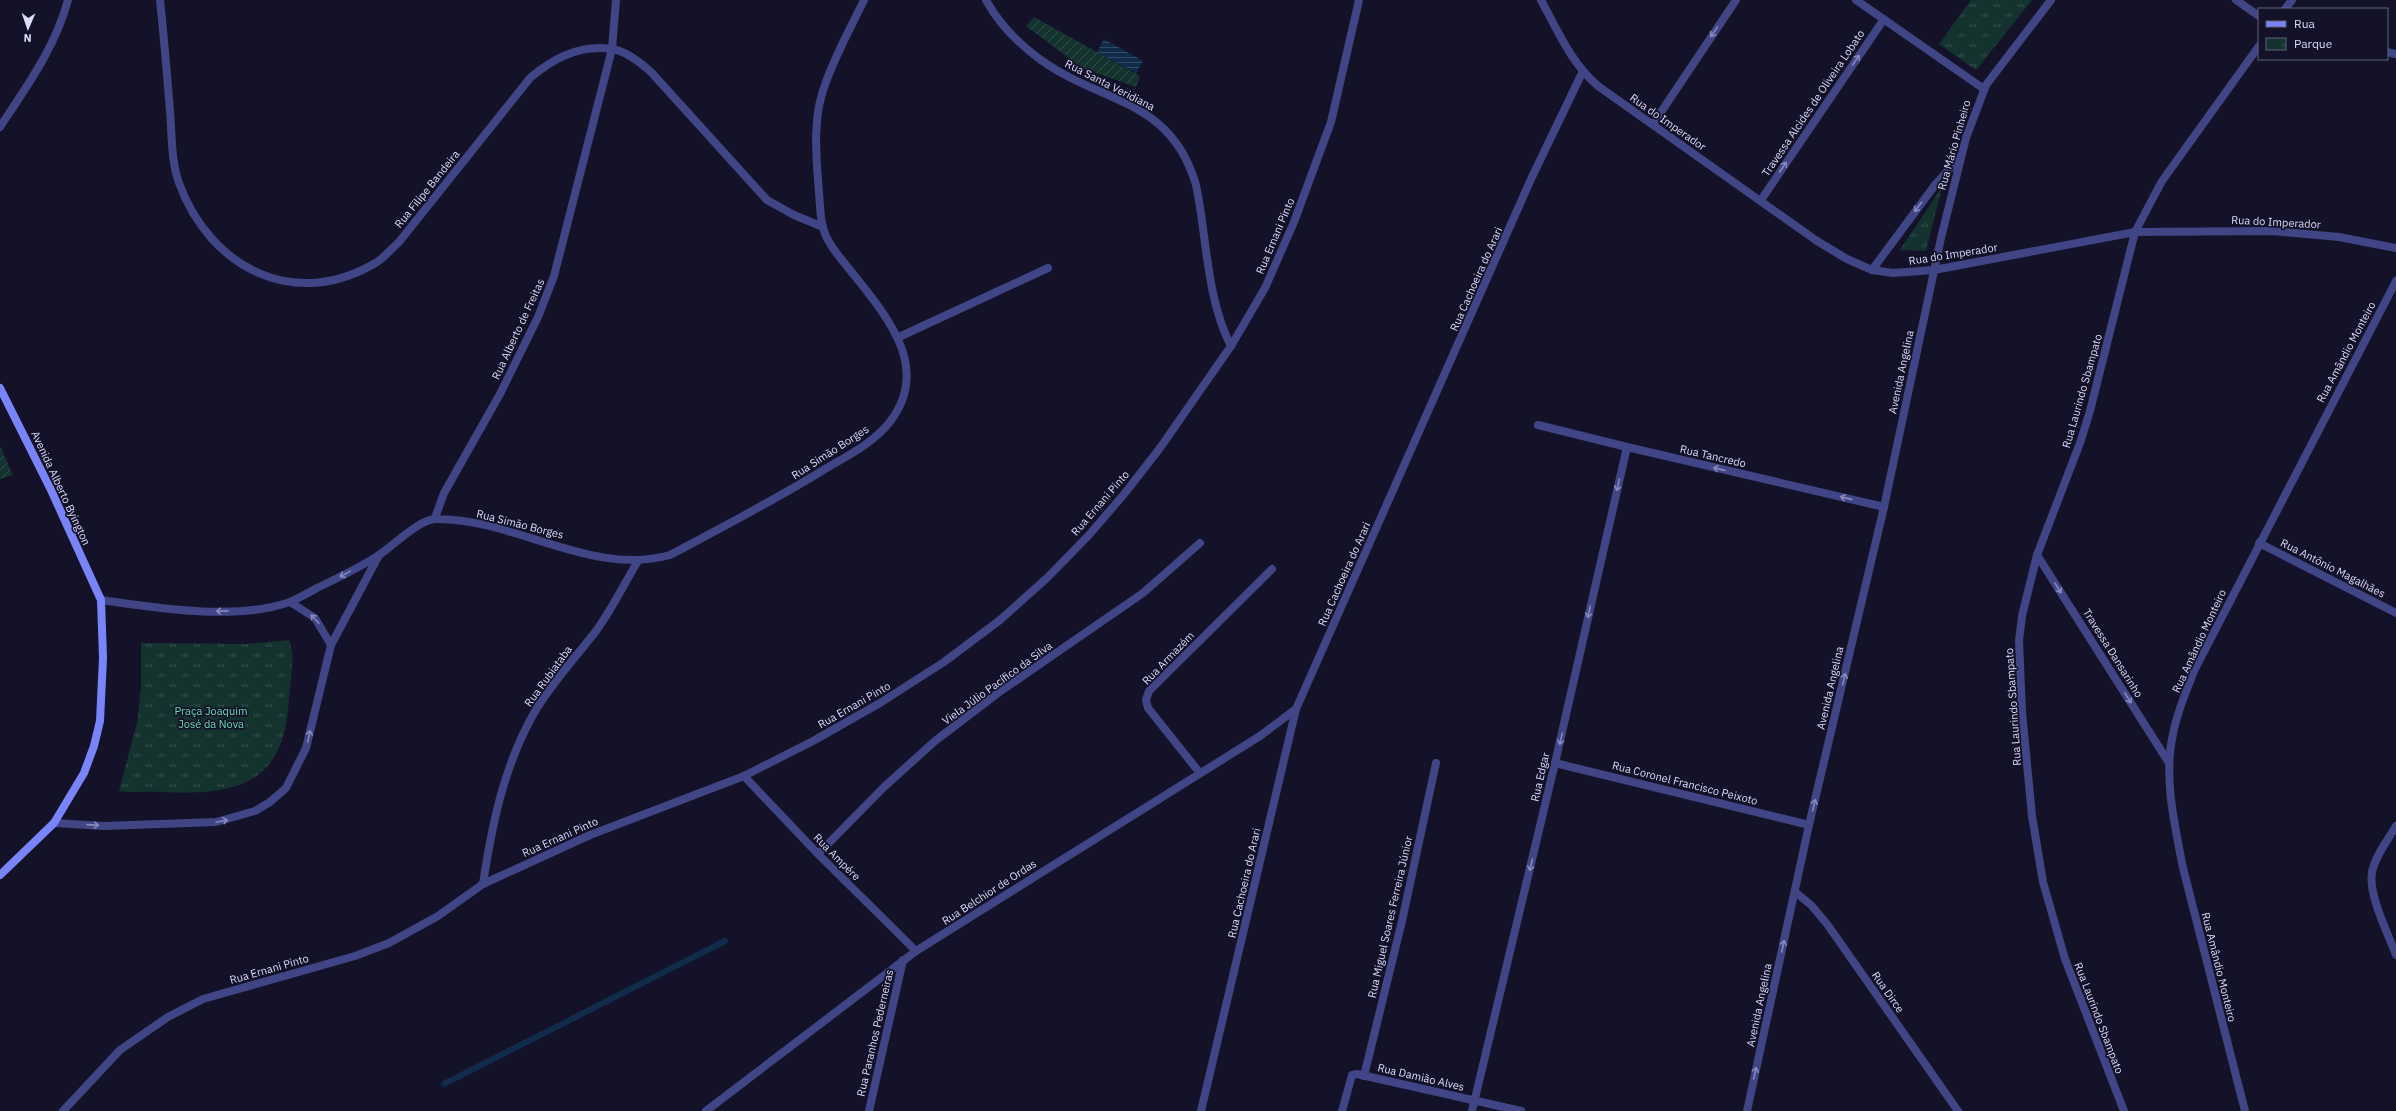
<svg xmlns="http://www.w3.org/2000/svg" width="2396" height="1111" font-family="'IBM Plex Sans',sans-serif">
<defs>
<pattern id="park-tufts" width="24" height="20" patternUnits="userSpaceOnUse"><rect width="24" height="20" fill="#15332e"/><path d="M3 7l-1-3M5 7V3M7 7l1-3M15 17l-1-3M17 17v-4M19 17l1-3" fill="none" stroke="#36504d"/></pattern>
<pattern id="garden-furrows" width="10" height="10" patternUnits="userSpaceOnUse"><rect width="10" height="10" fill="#15332e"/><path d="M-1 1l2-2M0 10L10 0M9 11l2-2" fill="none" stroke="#36504d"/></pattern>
<pattern id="water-rules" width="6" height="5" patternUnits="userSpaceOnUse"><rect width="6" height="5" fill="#102c4a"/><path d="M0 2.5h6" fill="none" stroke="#324a65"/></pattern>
</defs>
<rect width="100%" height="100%" fill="#131229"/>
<g fill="url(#park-tufts)">
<path d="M 1971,0 L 2032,0 L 1976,70 L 1939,44 Z"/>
<path d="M 1942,187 L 1926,251 L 1900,250 Z"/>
<path d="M 289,640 C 296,657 290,681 289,698 C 285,782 240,796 164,792 C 152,791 130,793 119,791 L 137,723 L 141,686 L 141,643 L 247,644 Z"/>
</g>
<g fill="url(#garden-furrows)">
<path d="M 1034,17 L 1140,76 L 1136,87 L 1082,68 L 1026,26 Z"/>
<path d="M 0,446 L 13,475 L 0,479 Z"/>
</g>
<path fill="url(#water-rules)" d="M 1104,39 L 1143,61 L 1136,73 L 1097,52 Z"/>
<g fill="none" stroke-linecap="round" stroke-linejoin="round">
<path stroke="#102c4a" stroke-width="6" d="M 444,1084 L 725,941"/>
<g stroke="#404585" stroke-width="8">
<path d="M 160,0 C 164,37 167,74 170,111 C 172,134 171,161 179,183 C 210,268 295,312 377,262 C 385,257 392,248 399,242 L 530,78 C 552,59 580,44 612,49 C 626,51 641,63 651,72 L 767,200 L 794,215 L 823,227"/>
<path d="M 986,0 C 999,24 1019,44 1041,60 C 1102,104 1171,98 1196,185 C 1207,236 1206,298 1231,346"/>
<path d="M 1856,0 L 1984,89"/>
<path d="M 2236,0 L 2259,16"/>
<path d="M 2285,9 L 2292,0"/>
<path d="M 2387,52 L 2396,54"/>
<path d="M 1653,124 L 1736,0"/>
<path d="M 0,127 C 27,86 55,48 68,0"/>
<path d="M 1761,200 L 1884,19"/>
<path d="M 899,337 L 1048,268"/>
<path d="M 1538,425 L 1627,447"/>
<path d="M 435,518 L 444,493 L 500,394 L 538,317 L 554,276 L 612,49 L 616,0"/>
<path d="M 2259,543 L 2396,613"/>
<path d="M 2037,555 L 2169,763"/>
<path d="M 1555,763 L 1809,825"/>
<path d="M 1199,772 L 1148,708 L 1146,700 L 1149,691 L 1272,569"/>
<path d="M 744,776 L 818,854 L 916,951"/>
<path d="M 818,854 L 884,787 L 935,741 L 998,693 L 1143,593 L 1200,543"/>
<path d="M 483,884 C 492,824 504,766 534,713 C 551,684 575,658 596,631 C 612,609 624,584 638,561"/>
<path d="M 1795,892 L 1811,905 L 1827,924 L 1958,1111"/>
<path d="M 1364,1076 L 1402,921 L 1436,763"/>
<path d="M 63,1111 L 120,1050 L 168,1017 L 203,999 L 355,956 L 389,943 L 438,916 L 483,884 L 590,835 L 744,776 L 813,741 L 880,703 L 944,662 L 1000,620 L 1047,578 L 1089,535 L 1125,493 L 1160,448 L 1231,346 L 1265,288 L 1294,222 L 1331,122 L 1359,0"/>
<path d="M 869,1111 L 903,960"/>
<path d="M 1201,1111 L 1296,709"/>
<path d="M 1342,1111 L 1352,1075 L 1357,1074 L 1521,1111"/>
<path d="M 2124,1111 L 2065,959 L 2043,882 L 2032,816 L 2022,712 L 2019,641 L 2022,616 L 2037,555 L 2080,443 L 2090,411 L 2135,232 L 2162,181 L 2259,46"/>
<path d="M 2245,1111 L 2183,868 C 2175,826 2163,777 2173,734 C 2177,712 2186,692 2194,671 L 2396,281"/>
</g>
<g stroke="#404585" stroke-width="8">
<path d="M 1541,0 C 1558,31 1571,63 1598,86 L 1817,241 L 1847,259 L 1872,270 L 1893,273 L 1934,270 L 2135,232 L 2272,231 L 2339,237 L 2396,248"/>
<path d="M 1872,270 L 1935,185 L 1961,156"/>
<path d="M 101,600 C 158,608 235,621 290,602 C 299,598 308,593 317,588 C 338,578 359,568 379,555 C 393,546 420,518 437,519 C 516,519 592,577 670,555 C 723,527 775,500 825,469 C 847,456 873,443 889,423 C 935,365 881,310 846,265 C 837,254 827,242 823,228 C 820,217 820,204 819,192 C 816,156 812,116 826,82 C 836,54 851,27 864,0"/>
<path d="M 290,602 L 315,618 L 331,645"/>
<path d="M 54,823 L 104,826 L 216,822 L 255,811 L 270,802 L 286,788 L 306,748 L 331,645 L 379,555"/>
<path d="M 2396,826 C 2388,840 2375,856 2372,872 C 2368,895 2388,933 2396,955"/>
<path d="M 706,1111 L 916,951 L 1260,736 L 1296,709 L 1531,179 L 1582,73"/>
<path d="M 1472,1111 L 1555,763 L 1627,447 L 1884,507"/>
<path d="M 1747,1111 L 1809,825 L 1884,507 L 1941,238 L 1966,138 L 1986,85 L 2051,0"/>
</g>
<path stroke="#7884f8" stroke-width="8" d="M 0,388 L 51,490 L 101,600 L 103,658 L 100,721 L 94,746 L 84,773 L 54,823 L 0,875"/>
</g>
<defs><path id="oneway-shaft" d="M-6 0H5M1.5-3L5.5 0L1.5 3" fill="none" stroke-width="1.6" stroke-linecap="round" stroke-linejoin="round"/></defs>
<g stroke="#8689bb">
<use href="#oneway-shaft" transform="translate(1714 32) rotate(124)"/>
<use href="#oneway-shaft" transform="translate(1856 60) rotate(-56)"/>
<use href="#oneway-shaft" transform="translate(1783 167) rotate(-56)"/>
<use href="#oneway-shaft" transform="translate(1918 207) rotate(127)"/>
<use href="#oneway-shaft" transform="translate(1719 469) rotate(-167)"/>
<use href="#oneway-shaft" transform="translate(1618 485) rotate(103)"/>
<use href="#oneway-shaft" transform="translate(1846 498) rotate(-167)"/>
<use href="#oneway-shaft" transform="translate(345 574) rotate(151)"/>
<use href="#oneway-shaft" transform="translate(2058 588) rotate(58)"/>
<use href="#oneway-shaft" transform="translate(222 611) rotate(179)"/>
<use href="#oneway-shaft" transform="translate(1589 612) rotate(103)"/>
<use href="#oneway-shaft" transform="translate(315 619) rotate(-132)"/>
<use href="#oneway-shaft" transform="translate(1844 679) rotate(-77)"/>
<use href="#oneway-shaft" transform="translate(2128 698) rotate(58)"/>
<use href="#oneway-shaft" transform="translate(309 736) rotate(-78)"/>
<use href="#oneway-shaft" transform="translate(1561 739) rotate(103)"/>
<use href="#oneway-shaft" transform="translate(1814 805) rotate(-77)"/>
<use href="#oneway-shaft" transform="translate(222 821) rotate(-12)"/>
<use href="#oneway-shaft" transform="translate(93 825) rotate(4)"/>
<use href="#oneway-shaft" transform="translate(1531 865) rotate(103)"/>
<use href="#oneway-shaft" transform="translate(1783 946) rotate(-78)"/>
<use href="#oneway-shaft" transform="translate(1755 1073) rotate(-77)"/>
</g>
<g text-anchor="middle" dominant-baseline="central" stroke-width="3.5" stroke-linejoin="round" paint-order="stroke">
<g font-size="11" fill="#dcdcfd" stroke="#131229">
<text transform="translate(1110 85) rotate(27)">Rua Santa Veridiana</text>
<text transform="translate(1813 103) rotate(-56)">Travessa Alcides de Oliveira Lobato</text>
<text transform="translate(1668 122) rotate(35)">Rua do Imperador</text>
<text transform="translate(1954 145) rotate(-74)">Rua Mário Pinheiro</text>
<text transform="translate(427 189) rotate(-51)">Rua Filipe Bandeira</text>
<text transform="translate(2276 222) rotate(3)">Rua do Imperador</text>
<text transform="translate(1275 236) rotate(-67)">Rua Ernani Pinto</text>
<text transform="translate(1953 254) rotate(-9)">Rua do Imperador</text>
<text transform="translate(1476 279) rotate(-66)">Rua Cachoeira do Arari</text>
<text transform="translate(518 329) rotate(-65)">Rua Alberto de Freitas</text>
<text transform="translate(2346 352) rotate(-62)">Rua Amândio Monteiro</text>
<text transform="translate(1901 372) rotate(-78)">Avenida Angelina</text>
<text transform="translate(2082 391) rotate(-74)">Rua Laurindo Sbampato</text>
<text transform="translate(830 452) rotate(-33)">Rua Simão Borges</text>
<text transform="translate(1713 456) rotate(13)">Rua Tancredo</text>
<text transform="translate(61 488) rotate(65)">Avenida Alberto Byington</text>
<text transform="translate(1100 503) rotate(-49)">Rua Ernani Pinto</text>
<text transform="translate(520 524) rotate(14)">Rua Simão Borges</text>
<text transform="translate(2333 568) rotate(27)">Rua Antônio Magalhães</text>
<text transform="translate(1344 574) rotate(-66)">Rua Cachoeira do Arari</text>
<text transform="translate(2199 641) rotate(-65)">Rua Amândio Monteiro</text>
<text transform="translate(2113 653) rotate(58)">Travessa Dansarinho</text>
<text transform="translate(1168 658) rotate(-46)">Rua Armazém</text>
<text transform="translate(548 676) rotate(-54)">Rua Rubiataba</text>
<text transform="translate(997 683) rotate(-36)">Viela Júlio Pacífico da Silva</text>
<text transform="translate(1830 688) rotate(-77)">Avenida Angelina</text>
<text transform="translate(854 705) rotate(-30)">Rua Ernani Pinto</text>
<text transform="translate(2013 707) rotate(-94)">Rua Laurindo Sbampato</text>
<text transform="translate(1540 777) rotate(-77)">Rua Edgar</text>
<text transform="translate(1685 783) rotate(14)">Rua Coronel Francisco Peixoto</text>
<text transform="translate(560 837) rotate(-24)">Rua Ernani Pinto</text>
<text transform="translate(837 857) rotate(45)">Rua Ampére</text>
<text transform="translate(1244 883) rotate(-77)">Rua Cachoeira do Arari</text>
<text transform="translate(989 892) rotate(-33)">Rua Belchior de Ordas</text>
<text transform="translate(1390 917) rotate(-77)">Rua Miguel Soares Ferreira Júnior</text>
<text transform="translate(2219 967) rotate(76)">Rua Amândio Monteiro</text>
<text transform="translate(269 969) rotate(-16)">Rua Ernani Pinto</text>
<text transform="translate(1888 992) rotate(55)">Rua Dirce</text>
<text transform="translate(1759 1005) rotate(-78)">Avenida Angelina</text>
<text transform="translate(2099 1018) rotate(69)">Rua Laurindo Sbampato</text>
<text transform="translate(875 1033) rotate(-77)">Rua Paranhos Pederneiras</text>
<text transform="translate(1421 1077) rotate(13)">Rua Damião Alves</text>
</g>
<g font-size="11" fill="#6adbb1" stroke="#131229">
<text x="211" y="711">Praça Joaquim<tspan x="211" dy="13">José da Nova</tspan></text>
</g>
</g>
<rect x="2258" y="8" width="130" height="52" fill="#131229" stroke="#63637e"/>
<rect x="2266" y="21" width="20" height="6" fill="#7884f8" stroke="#63637e"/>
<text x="2294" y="28" font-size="12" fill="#dcdcfd">Rua</text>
<rect x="2266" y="38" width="20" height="12" fill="url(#park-tufts)" stroke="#63637e"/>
<text x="2294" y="48" font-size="12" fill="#dcdcfd">Parque</text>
<g transform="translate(28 28) rotate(182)" stroke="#131229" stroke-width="3" paint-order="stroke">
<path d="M0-3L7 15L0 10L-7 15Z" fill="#dcdcfd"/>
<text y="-6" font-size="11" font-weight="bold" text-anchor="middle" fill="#dcdcfd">N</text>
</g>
</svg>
